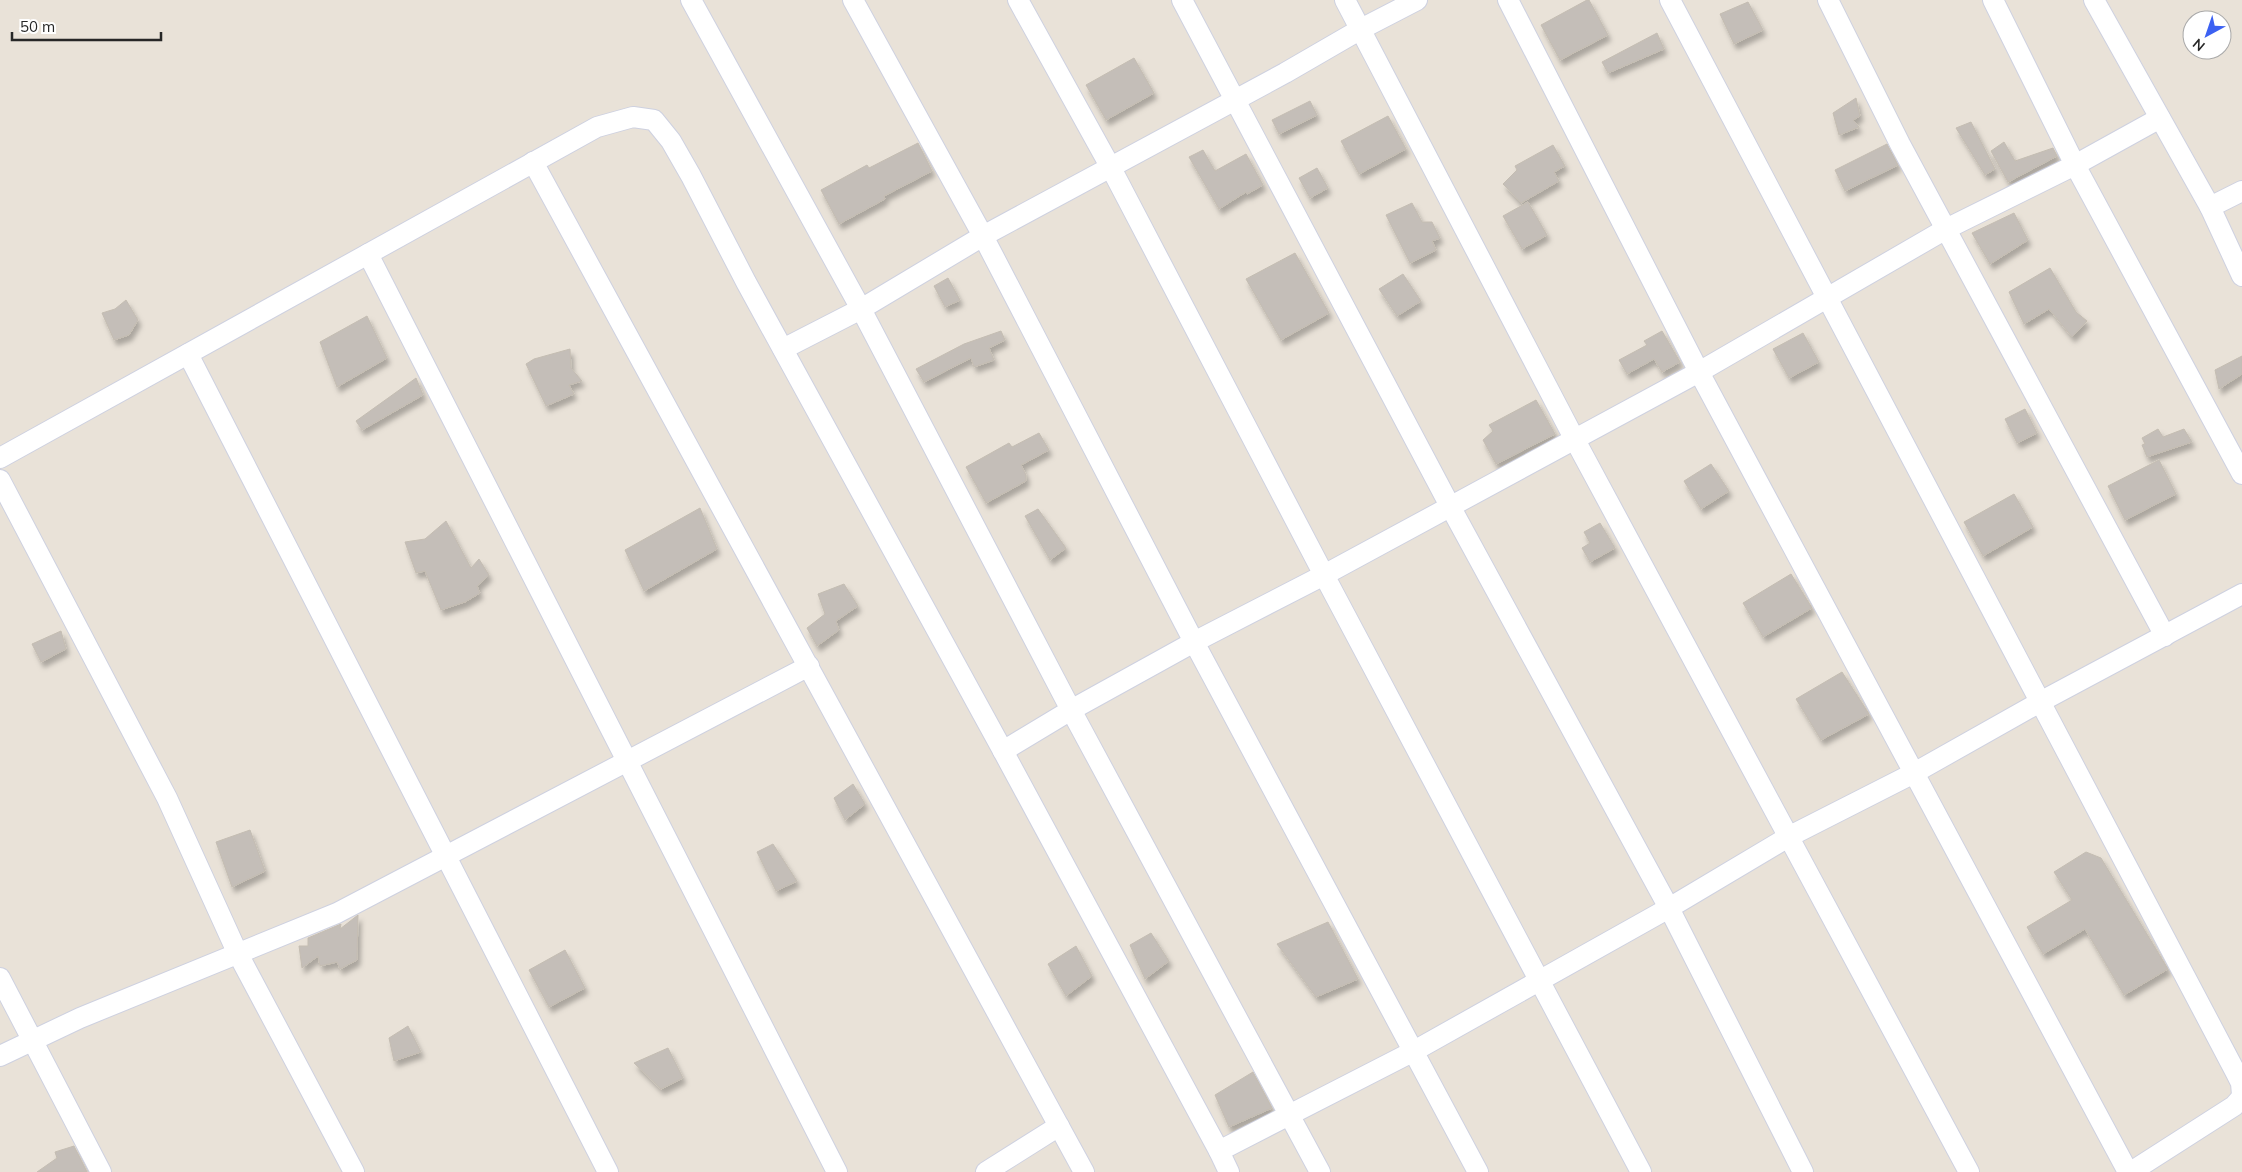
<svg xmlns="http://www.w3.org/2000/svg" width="2242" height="1172" font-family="Mulish,sans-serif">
<defs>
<filter id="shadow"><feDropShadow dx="3" dy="5.5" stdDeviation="2.5" flood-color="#0004"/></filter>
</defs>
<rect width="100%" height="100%" fill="#e9e2d8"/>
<g fill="#c4beb8" stroke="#c4bdb2" filter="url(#shadow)">
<path d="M 1587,0 L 1589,0 L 1608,35 L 1560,60 L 1541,25 Z"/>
<path d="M 1748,2 L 1763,30 L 1734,44 L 1720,14 Z"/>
<path d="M 1657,33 L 1664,49 L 1608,73 L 1602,62 Z"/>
<path d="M 1134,58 L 1154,93 L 1106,120 L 1086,85 Z"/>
<path d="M 1856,98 L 1860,116 L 1853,120 L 1859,127 L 1839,135 L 1833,113 Z"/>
<path d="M 1310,101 L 1317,115 L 1279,134 L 1272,120 Z"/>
<path d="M 1388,116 L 1406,149 L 1359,174 L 1341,141 Z"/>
<path d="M 1971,122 L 1995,169 L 1985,175 L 1956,128 Z"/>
<path d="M 2004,142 L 2015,161 L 2053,148 L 2057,156 L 2008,182 L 1991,151 Z"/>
<path d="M 918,143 L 932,171 L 884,196 L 885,199 L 839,224 L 821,190 L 867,165 L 869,168 Z"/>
<path d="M 1887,144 L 1898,165 L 1845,191 L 1835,170 Z"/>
<path d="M 1553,145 L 1565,166 L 1554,172 L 1559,181 L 1521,203 L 1503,184 L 1517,170 L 1515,166 Z"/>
<path d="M 1203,150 L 1215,171 L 1246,154 L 1263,185 L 1247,194 L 1246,192 L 1219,209 L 1189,157 Z"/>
<path d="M 1317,168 L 1328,188 L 1310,198 L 1299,178 Z"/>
<path d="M 1528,202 L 1547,235 L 1522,249 L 1503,216 Z"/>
<path d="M 1412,203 L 1422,222 L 1432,222 L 1440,238 L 1432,241 L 1436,250 L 1410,263 L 1386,215 Z"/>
<path d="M 2014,213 L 2028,240 L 1990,264 L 1972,233 Z"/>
<path d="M 1295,253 L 1329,313 L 1281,340 L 1246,279 Z"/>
<path d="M 2050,268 L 2076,312 L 2087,321 L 2072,337 L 2049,309 L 2024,324 L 2009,292 Z"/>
<path d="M 1403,274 L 1421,301 L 1397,316 L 1379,289 Z"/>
<path d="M 948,278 L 960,300 L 945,307 L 934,286 Z"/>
<path d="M 126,300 L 138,320 L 129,335 L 114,340 L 102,313 L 115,309 Z"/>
<path d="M 367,316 L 387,358 L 337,387 L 320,342 Z"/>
<path d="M 1001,331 L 1005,340 L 989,348 L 994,360 L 974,367 L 971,358 L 924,382 L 916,369 L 964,344 Z"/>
<path d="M 1662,331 L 1680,362 L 1662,372 L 1654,359 L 1627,374 L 1619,360 L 1647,345 L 1644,341 Z"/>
<path d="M 1803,333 L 1819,362 L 1789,378 L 1773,349 Z"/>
<path d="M 570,349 L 571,368 L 582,381 L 569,385 L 574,394 L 546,406 L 526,364 L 534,359 Z"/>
<path d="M 2242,356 L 2242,374 L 2219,389 L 2215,370 Z"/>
<path d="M 416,378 L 423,395 L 362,430 L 356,421 Z"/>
<path d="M 1536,400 L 1555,434 L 1496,464 L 1483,440 L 1493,431 L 1489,425 Z"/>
<path d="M 2025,409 L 2037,433 L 2017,443 L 2005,419 Z"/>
<path d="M 2158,429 L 2163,437 L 2184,429 L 2192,442 L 2147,457 L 2142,445 L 2145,444 L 2142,438 Z"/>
<path d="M 1039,433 L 1049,450 L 1021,465 L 1026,475 L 1026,481 L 986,503 L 966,467 L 1009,443 L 1012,447 Z"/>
<path d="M 2159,460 L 2176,494 L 2125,520 L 2108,486 Z"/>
<path d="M 1711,464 L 1729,491 L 1701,509 L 1684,481 Z"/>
<path d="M 2014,494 L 2033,527 L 1983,556 L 1964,522 Z"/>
<path d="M 700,508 L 717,549 L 644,591 L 625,550 Z"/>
<path d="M 1038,509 L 1066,548 L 1050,560 L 1025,516 Z"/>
<path d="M 446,521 L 471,568 L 479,559 L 489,575 L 477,586 L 480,593 L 465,602 L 441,610 L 425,571 L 416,573 L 405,542 L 425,539 Z"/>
<path d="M 1600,523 L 1615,548 L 1590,562 L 1582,548 L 1590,543 L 1584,532 Z"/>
<path d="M 1791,574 L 1812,608 L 1763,637 L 1743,603 Z"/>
<path d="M 844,584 L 858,606 L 836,621 L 839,630 L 817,646 L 807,628 L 825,614 L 818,594 Z"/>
<path d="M 61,631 L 66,649 L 41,662 L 32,644 Z"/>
<path d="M 1842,672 L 1869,714 L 1821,740 L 1796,699 Z"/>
<path d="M 853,784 L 865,804 L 845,820 L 834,798 Z"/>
<path d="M 250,830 L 265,871 L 232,887 L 216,842 Z"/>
<path d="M 773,844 L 797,881 L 776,891 L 757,852 Z"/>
<path d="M 2086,852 L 2101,858 L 2168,969 L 2124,995 L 2085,929 L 2043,954 L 2027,927 L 2072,900 L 2054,872 Z"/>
<path d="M 358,915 L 357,960 L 340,969 L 337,962 L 320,966 L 318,956 L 302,968 L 299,946 L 308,946 L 308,938 L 341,924 L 340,929 Z"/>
<path d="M 1328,922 L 1358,979 L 1316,997 L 1277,944 Z"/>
<path d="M 1151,933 L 1169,961 L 1145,979 L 1130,945 Z"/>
<path d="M 1076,946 L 1092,976 L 1066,996 L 1048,964 Z"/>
<path d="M 565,950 L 585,988 L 549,1007 L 529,970 Z"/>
<path d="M 408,1026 L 421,1052 L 394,1061 L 389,1038 Z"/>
<path d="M 668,1048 L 683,1078 L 661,1089 L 634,1063 Z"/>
<path d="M 1253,1072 L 1272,1108 L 1229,1127 L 1215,1095 Z"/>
<path d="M 74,1146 L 87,1172 L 37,1172 L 57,1158 L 55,1152 Z"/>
</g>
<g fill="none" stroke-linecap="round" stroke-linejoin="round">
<defs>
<g id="minor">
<path d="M 691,0 L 861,309 L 1071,710 L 1320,1172"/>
<path d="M 853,0 L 983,236 L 1194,642 L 1478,1172"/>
<path d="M 1018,0 L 1111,168 L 1324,575 L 1641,1172"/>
<path d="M 1182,0 L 1450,506 L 1669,908 L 1803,1172"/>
<path d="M 1345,0 L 1575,440 L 1969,1172"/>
<path d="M 1508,0 L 1699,372 L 2128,1172"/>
<path d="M 1670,0 L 2236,1073 L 2241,1083 L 2242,1095"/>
<path d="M 1828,0 L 1900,144 L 2165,636"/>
<path d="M 1993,0 L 2075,165 L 2242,474"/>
<path d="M 2094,0 L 2210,207"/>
<path d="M 533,162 L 1084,1172"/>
<path d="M 2242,191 L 2210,207 L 2242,276"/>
<path d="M 368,254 L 837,1172"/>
<path d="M 783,349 L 861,309 L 983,236 L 1285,73 L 1361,29 L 1417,0"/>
<path d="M 188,354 L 608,1172"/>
<path d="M 0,458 L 597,127 L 633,117 L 654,120 L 671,141 L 691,176 L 746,282 L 1003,751 L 1219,1151 L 1414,1051 L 1669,908 L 1790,836 L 1914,773 L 2040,702 L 2242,594"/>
<path d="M 0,480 L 167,798 L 237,952 L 354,1172"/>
<path d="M 1003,751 L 1071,710 L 1194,642 L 1324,575 L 1699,372 L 1946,229 L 2075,165 L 2160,118"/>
<path d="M 0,978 L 101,1172"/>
<path d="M 0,1056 L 80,1018 L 337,913 L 809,666"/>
<path d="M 1219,1151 L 1229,1172"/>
<path d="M 986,1172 L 1059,1126"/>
<path d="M 2131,1172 L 2234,1106 L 2242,1097"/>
</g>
</defs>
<use href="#minor" stroke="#ced1e0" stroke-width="22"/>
<use href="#minor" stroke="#fff" stroke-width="20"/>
</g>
<g transform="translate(2207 35) rotate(220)"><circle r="24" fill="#ffffff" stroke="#a9a9a9"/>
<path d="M0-4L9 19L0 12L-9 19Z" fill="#3c61f2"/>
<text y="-8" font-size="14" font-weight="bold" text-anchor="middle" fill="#272727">N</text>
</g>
<path d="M12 32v8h149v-8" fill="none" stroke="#272727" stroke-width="2.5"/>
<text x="20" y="32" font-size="15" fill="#272727" stroke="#ffffff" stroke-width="4" paint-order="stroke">50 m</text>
</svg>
